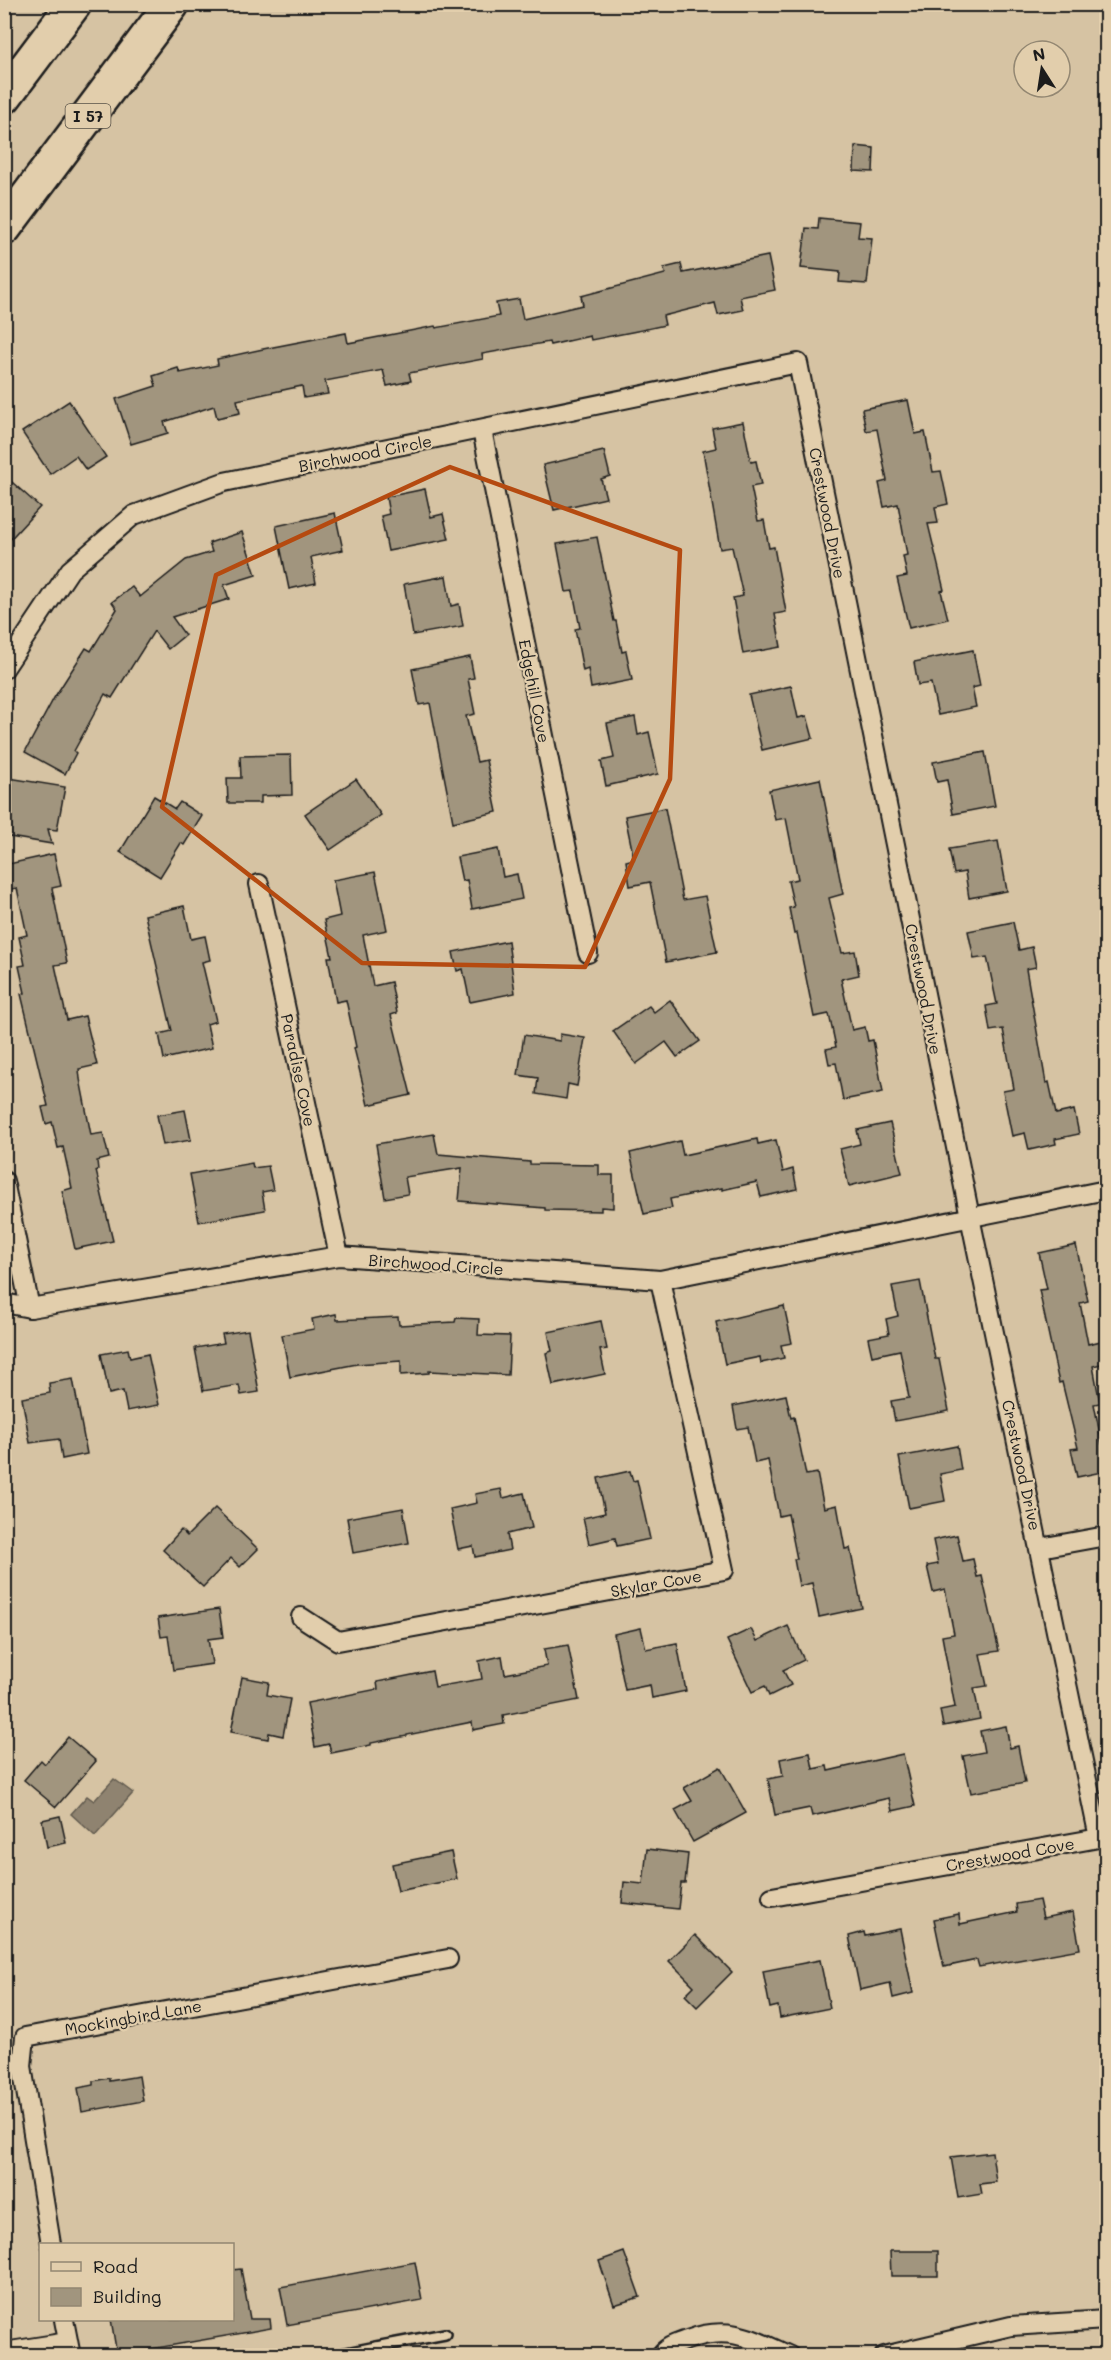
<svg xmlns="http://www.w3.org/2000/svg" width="1111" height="2360" font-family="Mali,sans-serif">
<rect width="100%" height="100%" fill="#d6c3a3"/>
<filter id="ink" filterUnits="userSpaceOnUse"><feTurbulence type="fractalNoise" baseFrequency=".0167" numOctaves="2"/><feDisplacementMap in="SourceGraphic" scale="12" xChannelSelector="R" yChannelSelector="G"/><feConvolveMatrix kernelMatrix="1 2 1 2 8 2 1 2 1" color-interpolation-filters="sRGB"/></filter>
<g filter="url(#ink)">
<path fill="#8f8370" stroke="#615a4e" stroke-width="1.5" d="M 114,1779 L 133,1793 L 95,1836 L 71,1814 L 87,1796 L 94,1801 Z"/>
<g fill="#a1957e" stroke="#1c1c1c" stroke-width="1.5">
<path d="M 855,146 L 874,148 L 873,172 L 854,171 Z"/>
<path d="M 819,218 L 860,222 L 858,237 L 872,238 L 867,284 L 839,282 L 840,272 L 801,268 L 806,228 L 818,229 Z"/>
<path d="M 768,256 L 775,290 L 740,297 L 743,310 L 718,315 L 715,303 L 663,316 L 665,325 L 642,330 L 591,340 L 590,336 L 550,345 L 549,342 L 482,354 L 483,359 L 409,373 L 411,381 L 387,386 L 383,370 L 325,381 L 328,394 L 304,398 L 302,386 L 237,400 L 240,413 L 217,418 L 214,406 L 164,422 L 168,433 L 131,444 L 116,399 L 156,386 L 153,376 L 178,368 L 180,373 L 218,365 L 217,359 L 263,349 L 346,333 L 348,343 L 435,326 L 436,328 L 499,316 L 496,303 L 519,299 L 523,319 L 583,305 L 581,296 L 665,274 L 664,268 L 681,264 L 683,273 Z"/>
<path d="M 908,400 L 915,434 L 925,432 L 933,472 L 941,471 L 948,504 L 935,507 L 938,523 L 928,524 L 944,590 L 941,591 L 948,619 L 909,628 L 897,578 L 907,576 L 903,556 L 907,555 L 898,504 L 884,507 L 879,483 L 887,481 L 877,429 L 866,431 L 862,409 Z"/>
<path d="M 69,401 L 106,457 L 86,470 L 76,456 L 50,474 L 22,432 Z"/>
<path d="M 743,422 L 751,462 L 756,461 L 761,485 L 751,487 L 758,521 L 764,520 L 769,548 L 774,547 L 786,612 L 775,614 L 781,647 L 743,654 L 733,598 L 743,596 L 732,547 L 720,549 L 703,451 L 716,448 L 712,428 Z"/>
<path d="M 604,451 L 610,476 L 601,479 L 606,498 L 554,510 L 543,465 Z"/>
<path d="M 4,475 L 40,507 L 4,546 Z"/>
<path d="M 425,489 L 431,517 L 443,514 L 449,539 L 388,551 L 381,516 L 389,514 L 386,497 Z"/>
<path d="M 335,513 L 343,550 L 311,557 L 316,583 L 289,589 L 276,526 Z"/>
<path d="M 242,532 L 256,575 L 224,585 L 229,599 L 172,617 L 185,635 L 168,649 L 154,631 L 112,698 L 105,694 L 74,751 L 76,753 L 65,774 L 25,752 L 54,698 L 86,648 L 91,651 L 117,609 L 112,602 L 132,587 L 140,597 L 186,560 L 212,552 L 209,543 Z"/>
<path d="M 597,537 L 614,621 L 616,621 L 622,652 L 626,651 L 632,680 L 591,688 L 588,669 L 583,671 L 575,629 L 580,628 L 573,591 L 566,592 L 557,544 Z"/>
<path d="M 446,576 L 451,606 L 459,604 L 463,626 L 413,635 L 404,584 Z"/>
<path d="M 973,650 L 980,686 L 972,688 L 976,707 L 938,715 L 931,683 L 918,685 L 914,662 Z"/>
<path d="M 470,657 L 474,678 L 468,679 L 475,714 L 466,716 L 477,762 L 486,760 L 497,812 L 453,822 L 430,703 L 419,705 L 412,669 Z"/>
<path d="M 791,686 L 798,718 L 807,716 L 813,738 L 762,750 L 749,695 Z"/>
<path d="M 635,717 L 638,735 L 649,732 L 658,774 L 606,786 L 601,761 L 614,758 L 607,723 Z"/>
<path d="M 985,752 L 995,806 L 953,814 L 947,780 L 937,782 L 933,762 Z"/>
<path d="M 291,755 L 292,795 L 261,796 L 261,803 L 228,803 L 227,778 L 241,778 L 240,756 Z"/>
<path d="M 9,778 L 65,787 L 57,830 L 48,829 L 52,844 L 4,836 L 4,803 Z"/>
<path d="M 356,779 L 381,815 L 330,850 L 305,814 Z"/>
<path d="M 820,779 L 843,894 L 829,898 L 842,953 L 855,951 L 859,975 L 841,979 L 852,1030 L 865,1027 L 868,1041 L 873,1040 L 883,1092 L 843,1100 L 836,1063 L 829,1064 L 826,1049 L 836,1047 L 829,1014 L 814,1017 L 797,933 L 794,934 L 789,908 L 794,907 L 788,881 L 798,879 L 786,818 L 775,820 L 769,790 Z"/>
<path d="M 154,796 L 175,809 L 180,802 L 202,816 L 184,845 L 181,843 L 160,877 L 120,852 Z"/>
<path d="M 665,808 L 683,900 L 705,896 L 717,952 L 666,962 L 650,882 L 630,886 L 626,861 L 634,859 L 625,816 Z"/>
<path d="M 998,841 L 1007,891 L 969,898 L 965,872 L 954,874 L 949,849 Z"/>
<path d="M 498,849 L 503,877 L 517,874 L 522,899 L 472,909 L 467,880 L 462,881 L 457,857 Z"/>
<path d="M 54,854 L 61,886 L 52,888 L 67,963 L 55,965 L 67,1020 L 85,1016 L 97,1065 L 79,1069 L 80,1079 L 91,1135 L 103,1133 L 109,1158 L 97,1161 L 98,1170 L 96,1171 L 113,1241 L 75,1249 L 62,1191 L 72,1188 L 63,1147 L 58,1148 L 52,1122 L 46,1124 L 42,1107 L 48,1106 L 21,994 L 25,993 L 19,966 L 25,965 L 19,937 L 27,935 L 17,888 L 4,890 L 4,865 Z"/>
<path d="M 375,872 L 387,930 L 363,935 L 373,986 L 391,982 L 397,1013 L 391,1015 L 411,1095 L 368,1105 L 354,1048 L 356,1047 L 346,1000 L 336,1002 L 328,957 L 332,957 L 324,920 L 340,916 L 333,880 Z"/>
<path d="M 184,906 L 191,939 L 205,936 L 210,960 L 202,962 L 216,1021 L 207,1024 L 212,1048 L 164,1059 L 159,1034 L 172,1031 L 145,915 Z"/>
<path d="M 1013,922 L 1019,950 L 1032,947 L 1036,967 L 1026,969 L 1046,1083 L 1049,1082 L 1056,1114 L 1074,1110 L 1079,1134 L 1055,1139 L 1056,1144 L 1029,1150 L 1025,1133 L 1012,1136 L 1003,1091 L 1014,1089 L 1003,1029 L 990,1031 L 986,1006 L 997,1004 L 987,957 L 974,959 L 968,931 Z"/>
<path d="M 508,941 L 515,993 L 470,1002 L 463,969 L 457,971 L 453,952 Z"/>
<path d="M 670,1000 L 700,1041 L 677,1057 L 666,1042 L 636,1064 L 613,1031 L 649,1006 L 654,1012 Z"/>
<path d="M 560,1034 L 585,1038 L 577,1086 L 568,1084 L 566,1099 L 536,1094 L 538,1078 L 518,1075 L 524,1035 L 560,1041 Z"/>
<path d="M 185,1110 L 191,1140 L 163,1145 L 157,1115 Z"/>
<path d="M 890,1123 L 902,1173 L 849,1186 L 840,1149 L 860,1144 L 857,1130 Z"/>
<path d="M 434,1134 L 438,1154 L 530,1162 L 530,1164 L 599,1165 L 599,1175 L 613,1175 L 613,1208 L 601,1207 L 601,1211 L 545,1210 L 545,1208 L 459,1201 L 462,1168 L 405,1177 L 408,1194 L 385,1198 L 376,1144 Z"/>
<path d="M 757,1139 L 758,1144 L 776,1140 L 783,1172 L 793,1169 L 797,1189 L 761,1197 L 757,1182 L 722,1190 L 722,1188 L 670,1199 L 672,1208 L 644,1214 L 630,1153 L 680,1141 L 683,1155 Z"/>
<path d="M 252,1163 L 253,1168 L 268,1166 L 273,1190 L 262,1192 L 265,1210 L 199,1222 L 190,1174 Z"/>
<path d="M 1076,1245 L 1088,1301 L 1080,1303 L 1088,1344 L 1101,1341 L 1105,1363 L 1093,1366 L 1100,1403 L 1094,1404 L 1102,1444 L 1107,1443 L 1107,1471 L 1077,1477 L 1071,1449 L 1078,1448 L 1062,1382 L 1059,1383 L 1039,1290 L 1047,1289 L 1039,1253 Z"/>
<path d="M 920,1281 L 935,1359 L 939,1359 L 949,1411 L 895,1421 L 891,1401 L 909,1398 L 900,1350 L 872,1356 L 868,1338 L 889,1334 L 886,1319 L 898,1316 L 892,1286 Z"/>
<path d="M 784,1306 L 792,1343 L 781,1345 L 784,1358 L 761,1363 L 760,1357 L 725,1364 L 716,1322 Z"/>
<path d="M 336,1314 L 337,1320 L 398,1317 L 399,1325 L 455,1322 L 456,1318 L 479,1319 L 478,1335 L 510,1336 L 508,1375 L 429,1371 L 429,1373 L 401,1375 L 401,1361 L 357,1364 L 290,1377 L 282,1335 L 314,1329 L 312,1319 Z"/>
<path d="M 601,1321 L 607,1349 L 600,1350 L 605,1374 L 553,1385 L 546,1353 L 552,1351 L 548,1332 Z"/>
<path d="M 248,1330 L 259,1392 L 241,1395 L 239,1385 L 203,1391 L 195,1348 L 224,1343 L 222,1334 Z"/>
<path d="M 128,1349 L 130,1358 L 148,1354 L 159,1405 L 127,1411 L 123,1391 L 109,1394 L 101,1354 Z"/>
<path d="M 73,1379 L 87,1454 L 62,1459 L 59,1439 L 30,1443 L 22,1398 L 50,1393 L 49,1383 Z"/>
<path d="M 786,1395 L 791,1418 L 794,1417 L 806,1475 L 817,1473 L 824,1508 L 837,1505 L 845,1549 L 850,1548 L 862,1608 L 819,1617 L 812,1583 L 799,1586 L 794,1559 L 797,1559 L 788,1514 L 779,1516 L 768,1460 L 755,1463 L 748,1427 L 737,1429 L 733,1406 Z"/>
<path d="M 957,1446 L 961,1470 L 940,1474 L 945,1501 L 909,1508 L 899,1457 Z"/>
<path d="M 630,1471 L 633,1481 L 637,1480 L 650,1539 L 617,1546 L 615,1538 L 589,1544 L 583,1518 L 605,1513 L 598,1478 Z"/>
<path d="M 501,1489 L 503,1498 L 524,1493 L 532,1528 L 507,1534 L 510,1550 L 475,1557 L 473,1546 L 458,1549 L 450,1509 L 477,1503 L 475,1494 Z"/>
<path d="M 215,1508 L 258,1549 L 240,1567 L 231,1558 L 203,1587 L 163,1550 L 181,1530 L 187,1536 Z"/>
<path d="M 403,1508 L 409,1543 L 353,1553 L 347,1518 Z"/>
<path d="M 957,1535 L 963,1561 L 973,1559 L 977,1577 L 982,1576 L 999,1651 L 980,1654 L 987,1686 L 974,1688 L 980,1719 L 943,1726 L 940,1710 L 955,1707 L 942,1636 L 954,1634 L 945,1589 L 933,1592 L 927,1566 L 938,1564 L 933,1540 Z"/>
<path d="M 219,1609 L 223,1637 L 208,1639 L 212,1664 L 173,1670 L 168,1636 L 161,1637 L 158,1618 Z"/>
<path d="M 788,1626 L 804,1660 L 783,1670 L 791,1685 L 769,1696 L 765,1686 L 752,1692 L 727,1640 L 751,1629 L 757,1641 Z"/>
<path d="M 641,1628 L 646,1649 L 677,1643 L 686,1691 L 652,1698 L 650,1685 L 625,1690 L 614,1634 Z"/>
<path d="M 568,1645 L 579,1700 L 503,1715 L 504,1724 L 473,1730 L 472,1722 L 407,1735 L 407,1736 L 371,1743 L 371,1745 L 331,1753 L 329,1744 L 315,1747 L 307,1703 L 378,1689 L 377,1682 L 432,1671 L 435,1687 L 482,1679 L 479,1661 L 502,1656 L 505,1674 L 547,1666 L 544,1649 Z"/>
<path d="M 242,1677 L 269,1682 L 267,1695 L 290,1699 L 283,1736 L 269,1733 L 268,1739 L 231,1732 Z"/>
<path d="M 1006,1726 L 1010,1748 L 1018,1746 L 1025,1783 L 971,1793 L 963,1756 L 984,1752 L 980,1731 Z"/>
<path d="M 68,1737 L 96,1761 L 56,1807 L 24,1780 L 41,1760 L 45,1764 Z"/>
<path d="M 810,1753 L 813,1769 L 827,1766 L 828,1771 L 903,1754 L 915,1806 L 892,1811 L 889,1798 L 812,1816 L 810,1808 L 775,1815 L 768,1779 L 783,1776 L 780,1759 Z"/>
<path d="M 720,1767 L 746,1813 L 693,1842 L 675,1810 L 692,1801 L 684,1788 Z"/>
<path d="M 60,1816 L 66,1843 L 47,1847 L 42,1820 Z"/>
<path d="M 647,1849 L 688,1854 L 685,1883 L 681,1883 L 678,1909 L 622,1903 L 624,1882 L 643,1884 Z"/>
<path d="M 451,1852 L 457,1879 L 398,1891 L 392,1864 Z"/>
<path d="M 1039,1900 L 1043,1918 L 1073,1912 L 1080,1949 L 979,1967 L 977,1960 L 944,1967 L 934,1919 L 959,1914 L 960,1924 L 1017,1912 L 1016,1904 Z"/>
<path d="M 900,1929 L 913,1993 L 893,1998 L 890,1983 L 860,1990 L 849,1936 L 864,1932 L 865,1936 Z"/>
<path d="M 695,1935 L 732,1972 L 697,2007 L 685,1995 L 694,1986 L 669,1961 Z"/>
<path d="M 820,1960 L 830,2008 L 780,2018 L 778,2006 L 770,2008 L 763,1971 Z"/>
<path d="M 139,2076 L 143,2101 L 82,2112 L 78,2088 L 93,2085 L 93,2081 L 109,2078 L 109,2081 Z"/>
<path d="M 992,2152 L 996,2182 L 980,2184 L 982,2194 L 958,2198 L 951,2157 Z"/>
<path d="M 890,2251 L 938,2251 L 938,2276 L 891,2276 Z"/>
<path d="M 624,2252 L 640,2297 L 614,2305 L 599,2261 Z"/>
<path d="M 415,2262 L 422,2300 L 287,2325 L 280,2287 Z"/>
<path d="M 241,2269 L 250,2319 L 270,2319 L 271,2328 L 117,2355 L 111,2319 L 232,2319 L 232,2270 Z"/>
</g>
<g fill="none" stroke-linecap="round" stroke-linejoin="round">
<defs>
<g id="service">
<path d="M 331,2356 L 376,2347"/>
<path d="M 377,2356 L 376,2347 L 445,2334"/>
</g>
<g id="minor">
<path d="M 482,430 L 588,953"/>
<path d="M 4,669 L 70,570 L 134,515 L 224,482 L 798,363 L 970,1217 L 1099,1838 L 772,1897"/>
<path d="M 259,884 L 339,1256"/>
<path d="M 4,1181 L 30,1308 L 339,1256 L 660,1280 L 1106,1190"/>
<path d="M 4,1303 L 30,1308"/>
<path d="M 1040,1548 L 1106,1536"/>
<path d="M 301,1617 L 338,1641 L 724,1570 L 660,1280"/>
<path d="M 51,2244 L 22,2066 L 25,2037 L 448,1959"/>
<path d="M 64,2320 L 71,2356"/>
<path d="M 4,2352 L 68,2342"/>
<path d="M 660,2356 C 667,2346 676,2344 687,2340 C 729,2324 752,2339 790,2356"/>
<path d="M 884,2356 L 1011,2326 L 1106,2320"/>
</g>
<g id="motorway">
<path d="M 4,97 L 74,4"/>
<path d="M 4,228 L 172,4"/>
</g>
</defs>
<use href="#service" stroke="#1c1c1c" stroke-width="14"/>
<use href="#minor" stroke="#1c1c1c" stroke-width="22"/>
<use href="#motorway" stroke="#1c1c1c" stroke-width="38"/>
<use href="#service" stroke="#e2ceac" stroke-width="9"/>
<use href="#minor" stroke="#e2ceac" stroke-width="18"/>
<use href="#motorway" stroke="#e2ceac" stroke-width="33"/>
</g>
</g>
<path fill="none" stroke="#b54a10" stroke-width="4.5" stroke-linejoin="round" d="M 450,467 L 680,550 L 670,779 L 585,967 L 362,963 L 162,807 L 216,575 Z"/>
<g text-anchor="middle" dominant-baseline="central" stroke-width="4.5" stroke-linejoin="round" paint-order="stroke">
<rect fill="#e2ceac" stroke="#575147" stroke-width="1.5" x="65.5" y="104" width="45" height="24" rx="4.5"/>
<g font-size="15" font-weight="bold" fill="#1c1c1c">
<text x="88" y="116">I 57</text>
</g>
<g font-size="16" fill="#1c1c1c" stroke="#e2ceac">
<text transform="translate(365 453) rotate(-11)">Birchwood Circle</text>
<text transform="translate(828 513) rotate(79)">Crestwood Drive</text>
<text transform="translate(535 691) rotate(79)">Edgehill Cove</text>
<text transform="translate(924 989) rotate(79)">Crestwood Drive</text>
<text transform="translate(299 1070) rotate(78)">Paradise Cove</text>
<text transform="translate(436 1264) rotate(4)">Birchwood Circle</text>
<text transform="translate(1022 1465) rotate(78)">Crestwood Drive</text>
<text transform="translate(656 1583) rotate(-10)">Skylar Cove</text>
<text transform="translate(1010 1854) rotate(-10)">Crestwood Cove</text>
<text transform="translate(133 2017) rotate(-10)">Mockingbird Lane</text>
</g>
</g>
<rect width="1111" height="2360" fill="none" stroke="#e2ceac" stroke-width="24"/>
<rect x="12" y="12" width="1087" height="2336" fill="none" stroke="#1c1c1c" stroke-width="2" filter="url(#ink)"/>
<rect x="39" y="2243" width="195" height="78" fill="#e2ceac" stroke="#938772" stroke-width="1.5"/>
<rect x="51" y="2262" width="30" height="9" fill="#e2ceac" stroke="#938772" stroke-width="1.5"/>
<text x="93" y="2273" font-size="18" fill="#1c1c1c">Road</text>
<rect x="51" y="2288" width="30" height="18" fill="#a1957e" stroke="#938772" stroke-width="1.5"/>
<text x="93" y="2303" font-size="18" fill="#1c1c1c">Building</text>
<g transform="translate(1042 69) rotate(348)"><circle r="28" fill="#e2ceac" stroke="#938772" stroke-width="1.5"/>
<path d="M0-4.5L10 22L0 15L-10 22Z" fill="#1c1c1c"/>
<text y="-9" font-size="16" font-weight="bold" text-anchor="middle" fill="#1c1c1c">N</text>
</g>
</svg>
